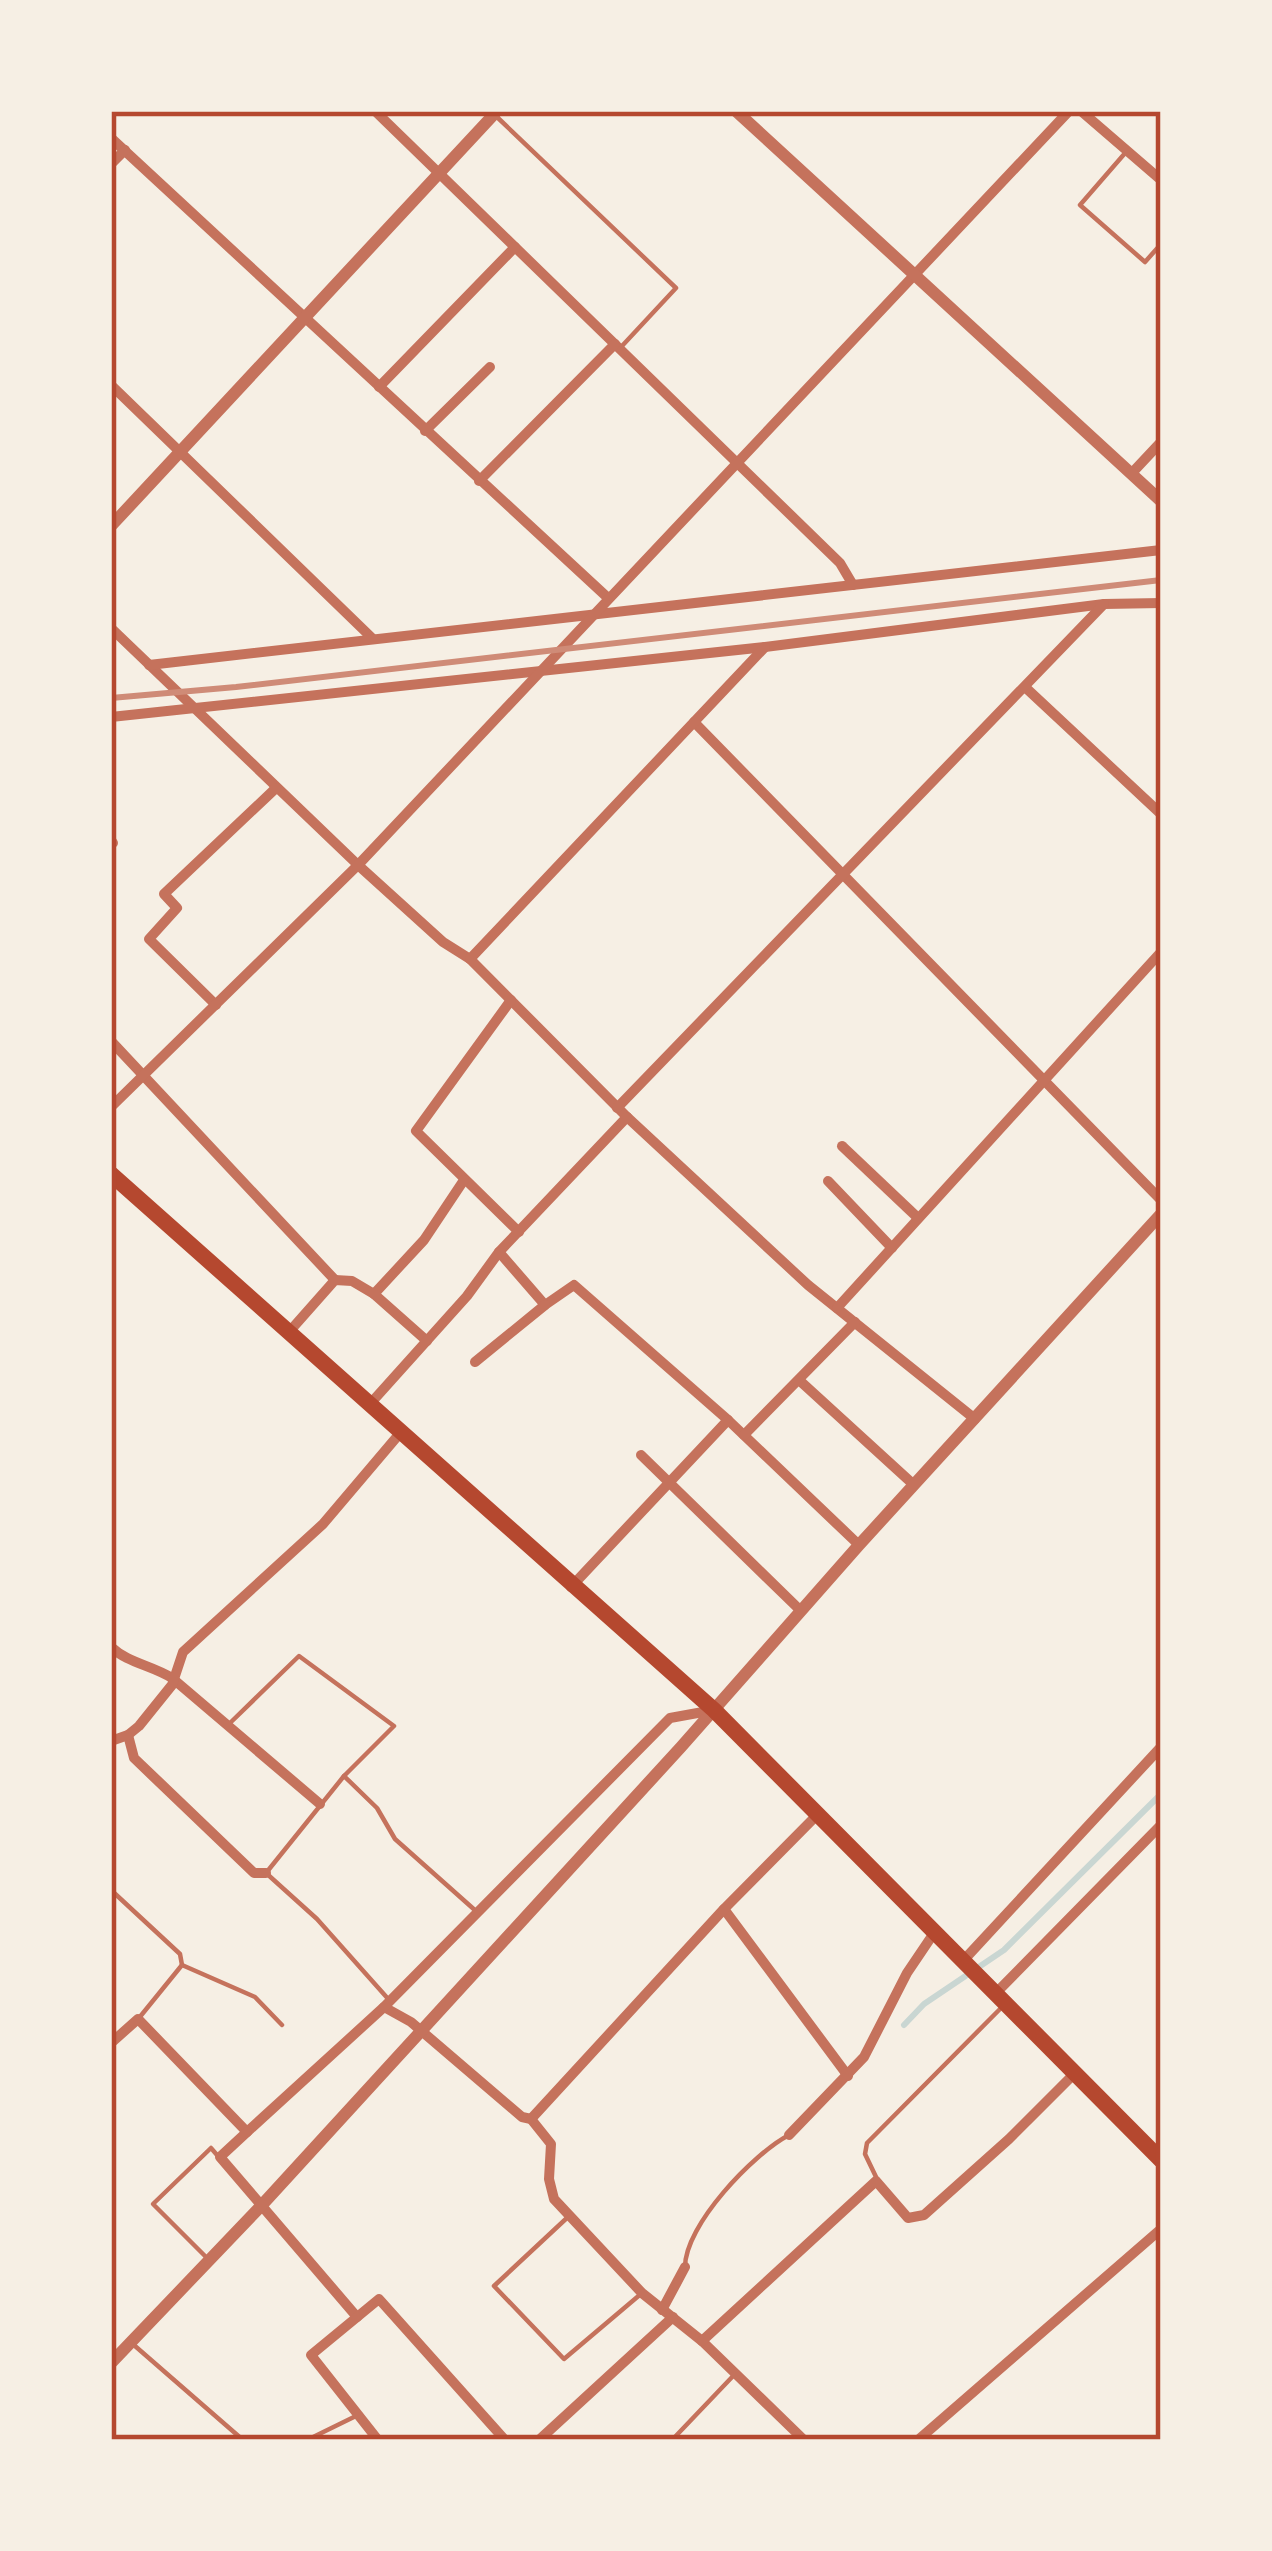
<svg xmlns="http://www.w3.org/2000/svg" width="1272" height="2551" font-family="Jost,sans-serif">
<rect width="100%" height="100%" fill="#f6efe4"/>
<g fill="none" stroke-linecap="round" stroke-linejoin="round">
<path stroke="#c9d6d2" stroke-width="6" d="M 904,2025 L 924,2004 L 1004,1950 L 1161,1794"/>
<g stroke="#c5725c" stroke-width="4.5">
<path d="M 498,118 L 676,288 L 622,346"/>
<path d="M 1126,152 L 1080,205 L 1145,262 L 1161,244"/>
<path d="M 230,1723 L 299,1656 L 394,1726 L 344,1776 L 266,1873 L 317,1919 L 390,2001"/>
<path d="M 344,1776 L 377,1808 L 395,1839 L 477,1912"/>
<path d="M 111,1890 L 180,1954 L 182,1965"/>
<path d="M 139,2018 L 182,1965 L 255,1997 L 282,2025"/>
<path d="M 877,2179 L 865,2154 L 867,2143 L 1000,2009"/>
<path d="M 569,2216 L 494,2286 L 564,2359 L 642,2293"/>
<path d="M 208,2259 L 153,2204 L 211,2148 L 217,2155"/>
<path d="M 685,2267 C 685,2225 753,2154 789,2135"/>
<path d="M 135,2346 L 243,2440"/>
<path d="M 307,2440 L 358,2415"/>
<path d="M 672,2440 L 734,2375"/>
</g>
<g stroke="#c5725c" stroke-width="10">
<path d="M 375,111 L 840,563 L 853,585"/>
<path d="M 1081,111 L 1161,180"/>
<path d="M 111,138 L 607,597"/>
<path d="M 111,164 L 125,150"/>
<path d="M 111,385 L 372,638"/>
<path d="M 379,387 L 515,247"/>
<path d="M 425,431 L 490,367"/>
<path d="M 1131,474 L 1161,442"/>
<path d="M 479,481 L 615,344"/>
<path d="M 111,628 L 358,865 L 443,942 L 470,959 L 627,1117 L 808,1285 L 975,1419"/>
<path d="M 149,665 L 1161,550"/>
<path d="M 1026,688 L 1161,814"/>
<path d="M 111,717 L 765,647 L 1104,604 L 1161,603"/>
<path d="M 694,722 L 1161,1200"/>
<path d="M 111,840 L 113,843"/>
<path d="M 470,959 L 765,647"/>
<path d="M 511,1000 L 416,1131 L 519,1232"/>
<path d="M 216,1005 L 149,939 L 177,908 L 164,894 L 276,788"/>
<path d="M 111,1041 L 335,1280"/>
<path d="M 111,1107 L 358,865 L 1069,111"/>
<path d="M 617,1108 L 1104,604"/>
<path d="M 842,1146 L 918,1218"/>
<path d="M 828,1181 L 892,1248"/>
<path d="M 499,1252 L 545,1305 L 574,1285 L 728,1420 L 859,1545"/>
<path d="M 374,1294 L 424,1240 L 464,1180"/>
<path d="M 837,1308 L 1161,952"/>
<path d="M 289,1332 L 335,1280 L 352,1281 L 374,1294 L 427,1341"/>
<path d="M 475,1362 L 545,1305"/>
<path d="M 799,1380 L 914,1485"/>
<path d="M 370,1404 L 467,1296 L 499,1252 L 627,1117"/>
<path d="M 744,1435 L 855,1322"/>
<path d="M 641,1455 L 800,1610"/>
<path d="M 571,1587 L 728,1420"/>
<path d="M 111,1647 C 128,1663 151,1665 172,1678 L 320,1804"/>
<path d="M 128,1735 L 134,1758 L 254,1873 L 266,1873"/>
<path d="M 111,1741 L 128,1735 L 139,1726 L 172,1685 L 183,1652 L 323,1524 L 401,1432"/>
<path d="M 724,1909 L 848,2076"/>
<path d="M 962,1962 L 1161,1747"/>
<path d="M 994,1995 L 1161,1825"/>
<path d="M 384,2007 L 411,2022 L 522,2117 L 531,2119 L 551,2144 L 549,2179 L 554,2199 L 642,2293 L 702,2341 L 804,2440"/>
<path d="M 111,2043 L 138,2019 L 247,2132 L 384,2007 L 670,1718 L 714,1710"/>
<path d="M 531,2119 L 724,1909 L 817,1815"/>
<path d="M 247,2132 L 220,2157 L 357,2317"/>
<path d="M 789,2135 L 864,2057 L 907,1973 L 934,1933"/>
<path d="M 662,2310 L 685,2267"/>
<path d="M 702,2341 L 876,2181 L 908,2218 L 924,2215 L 1009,2139 L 1074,2074"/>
<path d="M 378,2440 L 311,2355 L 379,2299 L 505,2440"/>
<path d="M 539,2440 L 673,2317"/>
<path d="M 918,2440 L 1161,2229"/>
</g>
<g stroke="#c5725c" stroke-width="12">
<path d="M 736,111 L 1161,501"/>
<path d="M 111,526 L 497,111"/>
<path d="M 111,2363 L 261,2206 L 681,1747 L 859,1545 L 1161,1214"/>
</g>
<path stroke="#b5482f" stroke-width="16" d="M 111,1174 L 714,1710 L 1161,2160"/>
<path stroke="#cf8b77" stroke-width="6" d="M 111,698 L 236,687 L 1161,580"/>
</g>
<rect width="1272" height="2551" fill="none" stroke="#f6efe4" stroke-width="228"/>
<rect x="114" y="114" width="1044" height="2323" fill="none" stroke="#b5482f" stroke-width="4.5"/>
</svg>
